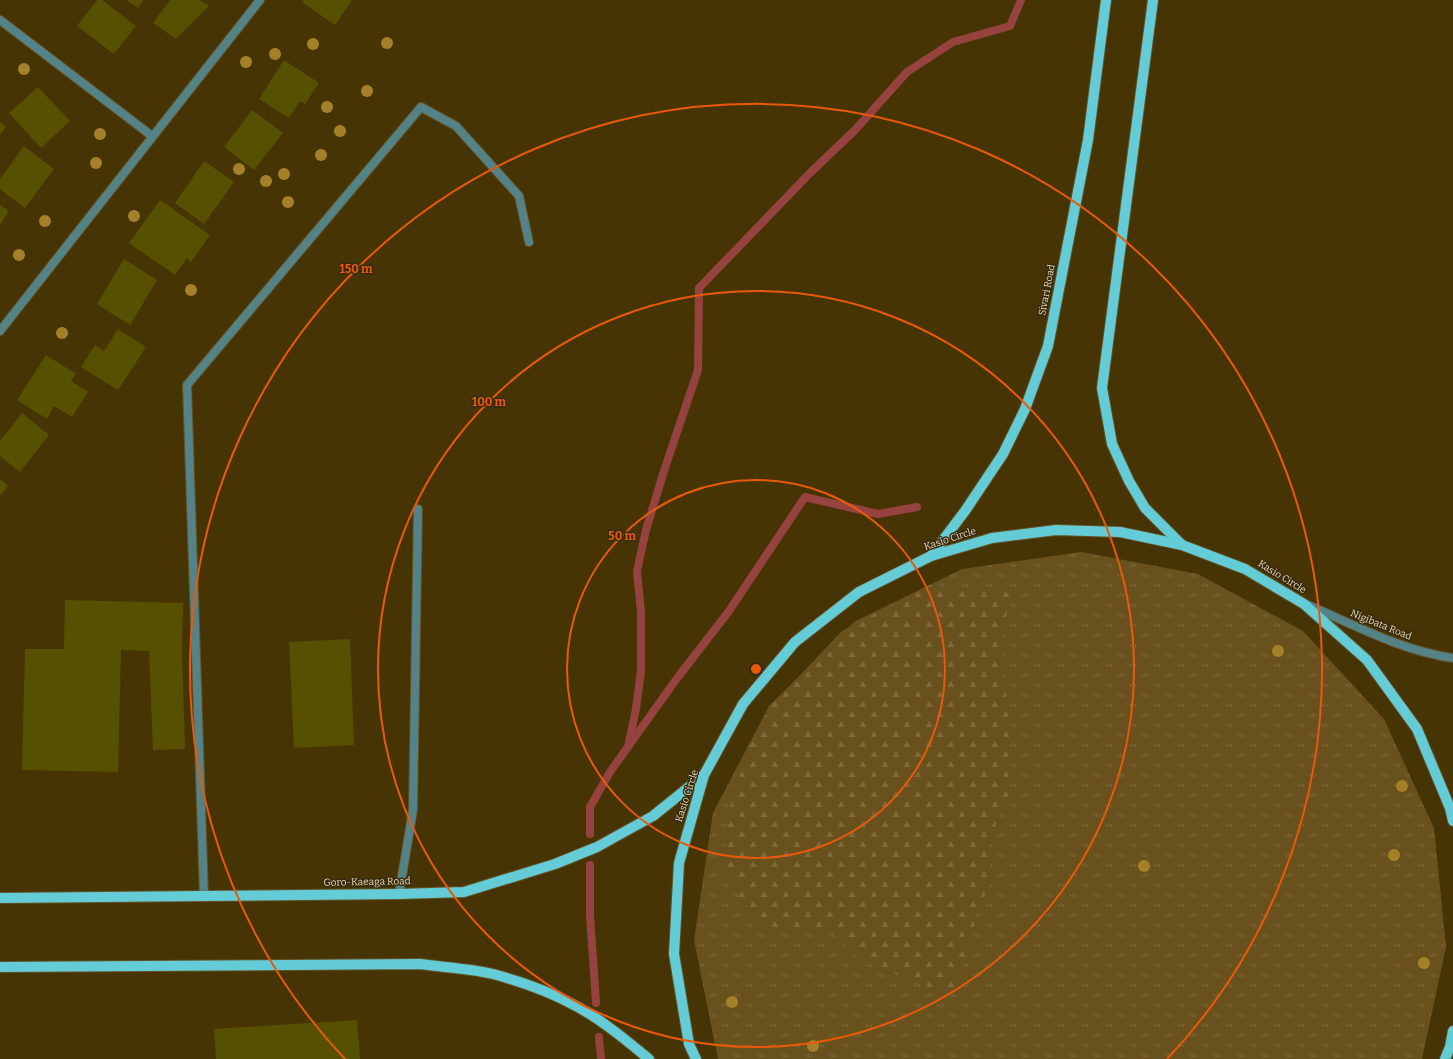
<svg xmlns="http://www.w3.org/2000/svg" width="1453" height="1059" font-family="Bitter,serif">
<defs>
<pattern id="grass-tufts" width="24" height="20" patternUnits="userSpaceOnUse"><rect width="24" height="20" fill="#68511d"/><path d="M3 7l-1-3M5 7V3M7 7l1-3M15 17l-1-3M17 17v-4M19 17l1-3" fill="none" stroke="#7e693b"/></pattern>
<pattern id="forest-firs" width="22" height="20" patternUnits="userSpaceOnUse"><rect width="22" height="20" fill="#68511d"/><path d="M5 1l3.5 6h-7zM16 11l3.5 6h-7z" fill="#7e693b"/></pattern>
</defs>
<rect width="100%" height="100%" fill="#473405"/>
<path fill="url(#grass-tufts)" d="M 1081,552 L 1198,574 L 1303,631 L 1384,719 L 1434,828 L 1446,947 L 1422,1059 L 718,1059 L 694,940 L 713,813 L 769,706 L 854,622 L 962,569 Z"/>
<path fill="url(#forest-firs)" d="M 929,585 L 1012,593 L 1001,640 L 1009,724 L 1008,799 L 989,840 L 992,882 L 978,906 L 971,942 L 952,996 L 864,962 L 830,931 L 761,930 L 722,867 L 734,778 L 769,708 L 842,631 Z"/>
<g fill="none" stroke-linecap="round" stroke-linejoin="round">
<g stroke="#96423e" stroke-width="8">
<path d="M 628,747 L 636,709 L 641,671 L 641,612 L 637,571 L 646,530 L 664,471 L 698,370 L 699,288 L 810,173 L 855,130 L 907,72 L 953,42 L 1010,26 L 1021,0"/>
<path d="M 590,834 L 590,807 L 610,772 L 675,681 L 729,611 L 805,497 L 878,514 L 917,507"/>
<path d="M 590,865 L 590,915 L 596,1003"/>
<path d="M 599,1037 L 601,1059"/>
</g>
</g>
<g fill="#565000">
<path d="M 97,0 L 102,0 L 136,26 L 114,54 L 77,26 Z"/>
<path d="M 126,0 L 143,0 L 138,8 Z"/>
<path d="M 170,0 L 199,0 L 209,6 L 176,39 L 153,23 Z"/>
<path d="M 303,0 L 352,0 L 335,25 L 302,2 Z"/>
<path d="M 284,60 L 319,83 L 305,104 L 300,101 L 289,118 L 259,99 Z"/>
<path d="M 38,87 L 70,121 L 41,148 L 9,113 Z"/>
<path d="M 252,110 L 283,133 L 254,170 L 224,147 Z"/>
<path d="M 0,122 L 6,127 L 0,135 Z"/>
<path d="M 24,146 L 54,169 L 25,208 L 0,189 L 0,179 Z"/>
<path d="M 204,161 L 234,182 L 204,224 L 175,203 Z"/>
<path d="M 160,200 L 210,235 L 191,262 L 187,258 L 175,275 L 129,243 Z"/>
<path d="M 0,205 L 9,211 L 0,225 Z"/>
<path d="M 124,259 L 157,280 L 130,325 L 97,304 Z"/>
<path d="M 118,329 L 146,347 L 118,390 L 81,367 L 95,345 L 104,351 Z"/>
<path d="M 46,355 L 76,374 L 71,381 L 88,392 L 72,417 L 54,406 L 47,419 L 17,400 Z"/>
<path d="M 22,413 L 49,435 L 20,472 L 0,456 L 0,441 Z"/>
<path d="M 0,479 L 8,486 L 0,496 Z"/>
<path d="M 65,600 L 183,603 L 182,652 L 185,749 L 153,750 L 149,651 L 121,650 L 118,772 L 22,770 L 25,649 L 64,649 Z"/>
<path d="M 350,639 L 354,745 L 294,748 L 289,642 Z"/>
<path d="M 357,1020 L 360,1059 L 216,1059 L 214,1029 Z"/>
</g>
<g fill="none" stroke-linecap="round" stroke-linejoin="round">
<defs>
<g id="service">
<path d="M 399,894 L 413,810 L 418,509"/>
<path d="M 204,896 L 187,385 L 421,107 L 456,126 L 519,196 L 529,242"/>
</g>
<g id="minor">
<path d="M 0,20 L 152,136"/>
<path d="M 0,331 L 260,0"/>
</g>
<path id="tertiary" d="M 1308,605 C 1355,625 1402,651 1453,658"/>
<g id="primary">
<path d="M 1153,0 L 1102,388 L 1112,444 L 1129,481 L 1145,508 L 1182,545"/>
<path d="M 931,556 L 965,511 L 1003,454 L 1025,409 L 1048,346 L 1088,140 L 1106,0"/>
<path d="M 0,898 L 399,894 L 464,892 L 555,864 L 597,847 L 653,816 L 704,775"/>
<path d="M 0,967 L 420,964 C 448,968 480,969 507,978 C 531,985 556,995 578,1007 C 603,1021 626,1040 649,1059"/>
<path d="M 696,1059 L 689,1044 L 674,954 L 679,863 L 704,775 L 743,704 L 795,642 L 859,592 L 931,556 L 992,538 L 1056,530 L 1120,532 L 1182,545 L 1245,569 L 1304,604 L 1367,660 L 1417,729 L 1450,808 L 1453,821"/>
<path d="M 1445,1059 L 1450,1047 L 1453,1031"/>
</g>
</defs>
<use href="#service" stroke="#655224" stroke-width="10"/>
<use href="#minor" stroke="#655224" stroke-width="10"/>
<use href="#tertiary" stroke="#655224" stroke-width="10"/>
<use href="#primary" stroke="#655224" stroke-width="12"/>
<use href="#service" stroke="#538287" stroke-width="8"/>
<use href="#minor" stroke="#538287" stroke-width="8"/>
<use href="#tertiary" stroke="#538287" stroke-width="8"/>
<use href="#primary" stroke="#64ccd7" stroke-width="10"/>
</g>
<g fill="#a48029">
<circle cx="387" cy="43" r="6"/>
<circle cx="313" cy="44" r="6"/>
<circle cx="275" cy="54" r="6"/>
<circle cx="246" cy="62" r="6"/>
<circle cx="24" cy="69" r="6"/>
<circle cx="367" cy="91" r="6"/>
<circle cx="327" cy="107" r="6"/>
<circle cx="340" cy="131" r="6"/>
<circle cx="100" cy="134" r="6"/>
<circle cx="321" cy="155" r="6"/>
<circle cx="96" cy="163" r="6"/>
<circle cx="239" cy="169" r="6"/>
<circle cx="284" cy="174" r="6"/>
<circle cx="266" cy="181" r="6"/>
<circle cx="288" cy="202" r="6"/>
<circle cx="134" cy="216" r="6"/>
<circle cx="45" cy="221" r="6"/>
<circle cx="19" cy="255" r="6"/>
<circle cx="191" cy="290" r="6"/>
<circle cx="62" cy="333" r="6"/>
<circle cx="1278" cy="651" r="6"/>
<circle cx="1402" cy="786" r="6"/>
<circle cx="1394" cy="855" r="6"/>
<circle cx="1144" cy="866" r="6"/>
<circle cx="1424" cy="963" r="6"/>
<circle cx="732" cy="1002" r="6"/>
<circle cx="813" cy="1046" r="6"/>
</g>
<g fill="none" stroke="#e8590c" stroke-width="2">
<circle cx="756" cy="669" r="189"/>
<circle cx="756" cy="669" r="378"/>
<path d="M345 1059A566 566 0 1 1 1167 1059"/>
</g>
<g text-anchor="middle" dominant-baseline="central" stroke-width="3" stroke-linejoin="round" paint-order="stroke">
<g font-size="10" fill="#ecd9b3" stroke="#372b12">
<text transform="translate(1047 290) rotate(-79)">Sivari Road</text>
<text transform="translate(950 539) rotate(-18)">Kasio Circle</text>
<text transform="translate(1282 577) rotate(31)">Kasio Circle</text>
<text transform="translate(1381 625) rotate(22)">Nigibata Road</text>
<text transform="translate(687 796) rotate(-72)">Kasio Circle</text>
<text transform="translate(367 882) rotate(-1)">Goro-Kaeaga Road</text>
</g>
</g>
<circle cx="756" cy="669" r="6" fill="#e8590c" stroke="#372b12" stroke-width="2"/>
<g font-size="12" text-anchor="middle" font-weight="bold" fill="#e8590c" stroke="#372b12" stroke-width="3" stroke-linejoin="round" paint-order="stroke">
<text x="356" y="273">150 m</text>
<text x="489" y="406">100 m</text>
<text x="622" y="540">50 m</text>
</g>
</svg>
